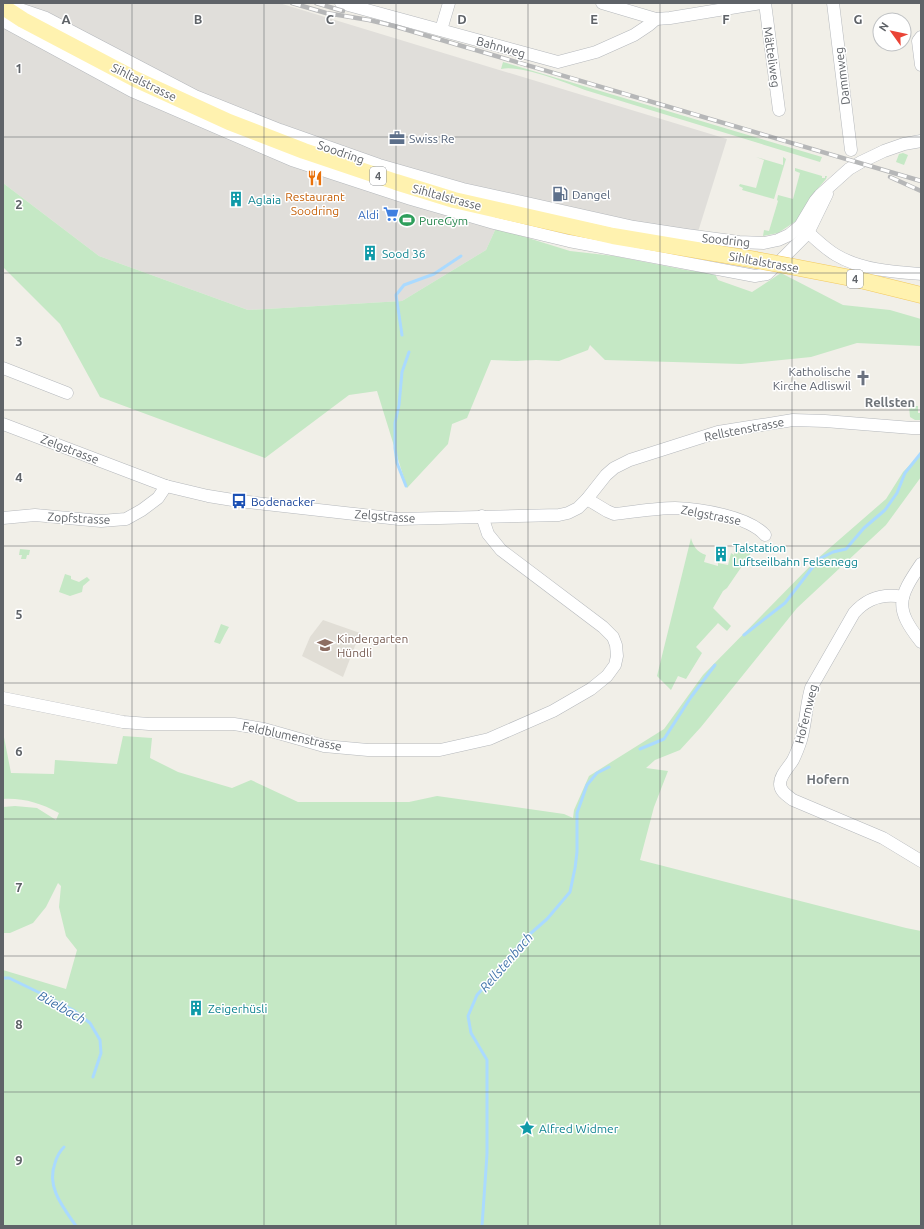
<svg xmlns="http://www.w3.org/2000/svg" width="924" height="1229" font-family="Ubuntu,sans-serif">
<rect width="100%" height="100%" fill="#f1efe8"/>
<path fill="#e0deda" d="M 3,3 L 279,3 L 727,139 L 697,235 L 496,228 L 486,250 L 402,301 L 248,310 L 99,256 L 3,183 Z"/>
<path fill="#e1ded6" d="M 323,620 L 360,633 L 343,677 L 302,656 L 310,637 Z"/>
<g fill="#c5e8c5">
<path d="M 503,62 L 822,157 L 820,162 L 585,90 C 567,83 519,64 501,69 Z"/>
<path d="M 903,153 L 908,155 L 904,165 L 896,162 L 899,154 Z"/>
<path d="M 756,157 L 783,165 L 783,157 L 786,159 L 774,199 L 742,190 L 743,188 L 739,186 L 740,184 L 756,188 L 764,160 Z"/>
<path d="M 795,168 L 822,176 L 822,178 L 825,178 L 825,176 L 827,176 L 826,179 L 809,199 L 802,214 L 796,221 L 778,233 L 763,236 L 764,230 L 769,231 L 778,201 L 777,200 L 778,195 L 793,199 L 800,173 L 795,171 Z"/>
<path d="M 3,183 L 99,256 L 248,310 L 402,301 L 486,250 L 496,228 L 570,251 L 614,256 L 686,270 L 715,274 L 718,280 L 752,292 L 781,273 L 843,305 L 890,310 L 921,319 L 921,346 L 857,343 L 811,357 L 741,364 L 605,360 L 590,345 L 588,350 L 559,361 L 536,360 L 517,361 L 491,360 L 467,418 L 452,424 L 448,444 L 407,488 L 377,391 L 349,395 L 265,458 L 100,397 L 60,324 L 3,267 Z"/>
<path d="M 909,406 L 918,406 L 918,413 L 921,413 L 921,420 L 915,420 L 910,417 Z"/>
<path d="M 921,453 L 921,477 L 886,525 L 797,608 L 701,727 L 680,750 L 655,760 L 646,768 L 668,771 L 654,807 L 640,860 L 906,928 L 921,931 L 921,1226 L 3,1226 L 3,970 L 66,989 L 77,950 L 66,936 L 59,907 L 61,886 L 58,883 L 46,907 L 33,923 L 10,933 L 3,933 L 3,807 L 15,806 L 37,808 L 56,820 L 59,813 C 40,803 24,798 3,799 L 3,732 L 11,773 L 54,774 L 55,760 L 117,764 L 123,736 L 152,738 L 150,758 L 178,772 L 232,788 L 251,780 L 298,802 L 409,802 L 437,796 L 564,814 L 573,818 L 574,810 L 589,776 L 664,729 L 703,675 L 817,559 L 886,499 L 903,472 Z"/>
<path d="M 691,538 C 693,546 697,552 706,555 L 704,562 L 718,566 L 718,563 L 728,565 L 731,553 L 734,555 L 735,549 L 751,553 L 727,588 L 723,591 L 713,608 L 731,626 L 727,631 L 718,623 L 696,647 L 702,653 L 686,679 L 678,676 L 671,690 L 657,676 Z"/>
<path d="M 20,549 L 30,550 L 29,555 L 27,555 L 26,559 L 21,559 L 22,555 L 19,555 Z"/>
<path d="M 65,574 L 71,576 L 71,579 L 79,582 L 87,577 L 90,580 L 83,586 L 82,592 L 70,596 L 59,592 Z"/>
<path d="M 221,624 L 229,627 L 225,634 L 220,644 L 214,642 Z"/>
</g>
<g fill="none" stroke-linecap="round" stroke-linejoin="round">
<g stroke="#aadaff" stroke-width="3">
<path d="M 402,335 L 396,295 L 404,285 L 434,274 L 461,256"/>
<path d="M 406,486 L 397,463 L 395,448 L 395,423 L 399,405 L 402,372 L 409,352"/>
<path d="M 744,635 L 785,603 L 819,559 L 833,552 L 846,549 L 864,528 L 885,510 L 897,493 L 905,473 L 921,453"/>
<path d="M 640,749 L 664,739 L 691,697 L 715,665"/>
<path d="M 3,978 L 9,978 L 40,993 L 73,1010 L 90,1023 L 100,1040 L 101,1053 L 93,1077"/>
<path d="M 64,1147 C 59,1152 57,1156 55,1163 C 46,1187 63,1207 76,1226"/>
<path d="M 482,1226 L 487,1154 L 487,1060 L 471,1033 L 468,1016 L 477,995 L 505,964 L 522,941 L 547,919 L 570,892 L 575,868 L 577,852 L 577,813 L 587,785 L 597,773 L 609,767"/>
</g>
<defs>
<g id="minor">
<path d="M 341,3 L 558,62 L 596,52 L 634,35 L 649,25 L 656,19"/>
<path d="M 602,3 L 656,19 L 670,18 L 761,3"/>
<path d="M 765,3 L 779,110"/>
<path d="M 833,3 L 851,150"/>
<path d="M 8,5 L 46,18 L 195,96 L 280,130 L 379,165 L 463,189 L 634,227 L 686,235 L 739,242 L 764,243 L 778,240 L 789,235 L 800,226 L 815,201 L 820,195 L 849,169 L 861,162 L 884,151 L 904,144 L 921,141"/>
<path d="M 3,21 L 132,91 L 292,160 L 411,199 L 494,223 L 569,241 L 755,276 L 767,274 L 808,233 L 827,194"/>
<path d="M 441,30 L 449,3"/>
<path d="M 921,37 L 918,41 L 921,65"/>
<path d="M 803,228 C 814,237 824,248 836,255 C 861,270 893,272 921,274"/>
<path d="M 3,368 L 67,393"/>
<path d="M 3,424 L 166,486 L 208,496 L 239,501 L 399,519 L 559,515 L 568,513 L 578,508 L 587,499 L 606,475 L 614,468 L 630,460 L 718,432 L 793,420 L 825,421 L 912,428 L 921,428"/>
<path d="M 587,499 L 607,511 L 614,514 C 634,512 655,508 675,508 C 700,509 748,516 765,535"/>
<path d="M 3,518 L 35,515 L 101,521 L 126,519 L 142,510 L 158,498 L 166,486"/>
<path d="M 921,564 C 898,598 894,608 921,642"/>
<path d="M 903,597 C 883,593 867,598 854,613 L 811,688 C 806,705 806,723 801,740 C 799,746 796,754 793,760 C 789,767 780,775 780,784 C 780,792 788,796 793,800 L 883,838 L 921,861"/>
<path d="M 3,698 L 123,722 L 149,724 L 234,724 L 264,729 L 324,746 L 368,750 L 440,750 L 489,739 L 553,711 L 591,689 L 607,676 L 615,665 L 617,656 L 616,645 L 613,637 L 603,627 L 501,550 L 488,534 L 482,516"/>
</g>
<g id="major">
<path d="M 3,7 L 23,20 L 135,79 L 229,122 L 304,151 L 396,182 L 454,200 L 613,236 L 756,260"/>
<path d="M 789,266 L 856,279 L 921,295"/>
</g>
</defs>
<use href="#minor" stroke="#b5b8bc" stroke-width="13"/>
<use href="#major" stroke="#f2c960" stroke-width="17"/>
<use href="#minor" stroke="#fff" stroke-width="12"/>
<use href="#major" stroke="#fff2af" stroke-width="16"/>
<defs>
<g id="rail">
<path d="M 292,3 L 326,13 L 369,20 L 394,26 L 921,181"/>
<path d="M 316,3 L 343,11"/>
<path d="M 890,177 L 921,191"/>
</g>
</defs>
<use href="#rail" stroke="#b6b7b8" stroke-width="4.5"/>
<use href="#rail" stroke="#fff" stroke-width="3" stroke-dasharray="9" stroke-linecap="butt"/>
<defs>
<path id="major-bridge" d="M 756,260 L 789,266"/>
</defs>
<use href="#major-bridge" stroke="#f2c960" stroke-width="17" stroke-linecap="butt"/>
<use href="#major-bridge" stroke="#fff2af" stroke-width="16"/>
</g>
<path fill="none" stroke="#5f6368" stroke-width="1" stroke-opacity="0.55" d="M 132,3 L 132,1226M 264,3 L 264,1226M 396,3 L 396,1226M 528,3 L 528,1226M 660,3 L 660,1226M 792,3 L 792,1226M 3,137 L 921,137M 3,273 L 921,273M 3,410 L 921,410M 3,546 L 921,546M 3,683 L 921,683M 3,819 L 921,819M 3,956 L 921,956M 3,1092 L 921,1092"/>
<defs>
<symbol id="office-bare" viewBox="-9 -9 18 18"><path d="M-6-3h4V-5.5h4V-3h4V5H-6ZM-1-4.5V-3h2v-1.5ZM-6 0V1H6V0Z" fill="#5c6f8a" stroke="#fff" stroke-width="2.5" paint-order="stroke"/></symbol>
<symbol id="restaurant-bare" viewBox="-9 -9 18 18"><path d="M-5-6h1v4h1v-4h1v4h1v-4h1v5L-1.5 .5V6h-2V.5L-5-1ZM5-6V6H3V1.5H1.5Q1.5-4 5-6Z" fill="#e8710a" stroke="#fff" stroke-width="2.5" paint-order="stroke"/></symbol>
<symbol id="fuel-bare" viewBox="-9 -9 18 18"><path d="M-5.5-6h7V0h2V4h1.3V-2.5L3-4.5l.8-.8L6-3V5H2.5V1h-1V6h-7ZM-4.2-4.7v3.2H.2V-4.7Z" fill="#5c6f8a" stroke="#fff" stroke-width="2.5" paint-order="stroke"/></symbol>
<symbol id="building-bare" viewBox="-9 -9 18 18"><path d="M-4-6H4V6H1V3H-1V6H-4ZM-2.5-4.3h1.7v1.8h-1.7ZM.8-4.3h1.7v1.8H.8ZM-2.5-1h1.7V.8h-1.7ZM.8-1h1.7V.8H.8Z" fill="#0f9aa8" stroke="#fff" stroke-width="2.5" paint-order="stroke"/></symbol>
<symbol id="supermarket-bare" viewBox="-9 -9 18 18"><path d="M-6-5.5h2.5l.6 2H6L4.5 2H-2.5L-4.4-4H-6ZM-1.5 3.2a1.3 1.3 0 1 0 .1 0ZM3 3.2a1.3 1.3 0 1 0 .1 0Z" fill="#3f7fe0" stroke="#fff" stroke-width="2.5" paint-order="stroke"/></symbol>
<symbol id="stadium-bare" viewBox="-9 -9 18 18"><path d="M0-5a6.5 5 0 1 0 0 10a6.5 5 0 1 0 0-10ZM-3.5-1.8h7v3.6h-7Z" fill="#2e9e5b" stroke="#fff" stroke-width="2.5" paint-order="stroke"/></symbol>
<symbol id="church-bare" viewBox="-9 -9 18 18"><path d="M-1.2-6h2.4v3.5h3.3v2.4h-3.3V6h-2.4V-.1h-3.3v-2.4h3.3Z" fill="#6b7280" stroke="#fff" stroke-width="2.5" paint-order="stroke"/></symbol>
<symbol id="bus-bare" viewBox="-9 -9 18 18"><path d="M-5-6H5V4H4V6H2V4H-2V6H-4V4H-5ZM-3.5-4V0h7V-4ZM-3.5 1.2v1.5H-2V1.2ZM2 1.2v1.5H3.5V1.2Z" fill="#1a4fb4" stroke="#fff" stroke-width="2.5" paint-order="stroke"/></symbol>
<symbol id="school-bare" viewBox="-9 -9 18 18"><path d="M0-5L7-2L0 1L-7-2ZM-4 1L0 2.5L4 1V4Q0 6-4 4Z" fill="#8d6e63" stroke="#fff" stroke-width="2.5" paint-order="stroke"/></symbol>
<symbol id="sight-bare" viewBox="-9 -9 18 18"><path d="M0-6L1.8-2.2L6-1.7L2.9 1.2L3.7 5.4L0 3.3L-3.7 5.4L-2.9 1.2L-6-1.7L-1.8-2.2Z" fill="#0f9aa8" stroke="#fff" stroke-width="2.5" paint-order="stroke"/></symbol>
</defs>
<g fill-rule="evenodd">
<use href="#office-bare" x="386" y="127" width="22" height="22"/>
<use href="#restaurant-bare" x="304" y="167" width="22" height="22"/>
<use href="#fuel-bare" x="549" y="183" width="22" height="22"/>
<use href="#building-bare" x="225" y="188" width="22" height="22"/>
<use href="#supermarket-bare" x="380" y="203" width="22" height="22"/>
<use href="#stadium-bare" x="396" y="209" width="22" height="22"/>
<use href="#building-bare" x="359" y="242" width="22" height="22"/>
<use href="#church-bare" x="852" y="367" width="22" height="22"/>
<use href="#bus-bare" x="228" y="490" width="22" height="22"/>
<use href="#building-bare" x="710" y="543" width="22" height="22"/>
<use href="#school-bare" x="314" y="634" width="22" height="22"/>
<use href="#building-bare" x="185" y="997" width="22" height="22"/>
<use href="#sight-bare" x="516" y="1117" width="22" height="22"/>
</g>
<g text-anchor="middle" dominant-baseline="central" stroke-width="3" stroke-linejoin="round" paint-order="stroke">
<g fill="#fff" stroke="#8f9295" stroke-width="1">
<rect x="370" y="167" width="16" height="18" rx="3"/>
<rect x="847" y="270" width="16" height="18" rx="3"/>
</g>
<g font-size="11" font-weight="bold" fill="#5f6368">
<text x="378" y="176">4</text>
<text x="855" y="279">4</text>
</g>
<g font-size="12" fill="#5f6368" stroke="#fff">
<text transform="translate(501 47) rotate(16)">Bahnweg</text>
<text transform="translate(772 57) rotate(82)">Mätteliweg</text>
<text transform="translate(842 76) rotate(-97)">Dammweg</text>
<text transform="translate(144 82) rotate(26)">Sihltalstrasse</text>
<text transform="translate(341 152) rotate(19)">Soodring</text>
<text transform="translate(447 197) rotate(15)">Sihltalstrasse</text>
<text transform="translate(726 240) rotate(6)">Soodring</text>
<text transform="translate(764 262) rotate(10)">Sihltalstrasse</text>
<text transform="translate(744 429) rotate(-11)">Rellstenstrasse</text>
<text transform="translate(70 449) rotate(21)">Zelgstrasse</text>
<text transform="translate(711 515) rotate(11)">Zelgstrasse</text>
<text transform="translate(385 516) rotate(4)">Zelgstrasse</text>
<text transform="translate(79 518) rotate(3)">Zopfstrasse</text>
<text transform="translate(806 714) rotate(-76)">Hofernweg</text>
<text transform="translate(292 736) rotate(12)">Feldblumenstrasse</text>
</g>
<g font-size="12" fill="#4e5e75" stroke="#fff" text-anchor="start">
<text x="409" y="138">Swiss Re</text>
<text x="572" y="194">Dangel</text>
</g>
<g font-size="12" fill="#c56008" stroke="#fff">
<text x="315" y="196">Restaurant<tspan x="315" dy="14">Soodring</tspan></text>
</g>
<g font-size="12" fill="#0d838f" stroke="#fff" text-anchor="start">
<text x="248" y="199">Aglaia</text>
<text x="382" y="253">Sood 36</text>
<text x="733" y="547">Talstation<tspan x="733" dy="14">Luftseilbahn Felsenegg</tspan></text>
<text x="208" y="1008">Zeigerhüsli</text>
<text x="539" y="1128">Alfred Widmer</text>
</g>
<g font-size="12" fill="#366cbe" stroke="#fff" text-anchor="end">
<text x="379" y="214">Aldi</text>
</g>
<g font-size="12" fill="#27864d" stroke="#fff" text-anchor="start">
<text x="419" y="220">PureGym</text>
</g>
<g font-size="12" fill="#5b616d" stroke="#fff" text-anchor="end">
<text x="851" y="371">Katholische<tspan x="851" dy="14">Kirche Adliswil</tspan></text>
</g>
<g font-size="12" fill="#164399" stroke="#fff" text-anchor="start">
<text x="251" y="501">Bodenacker</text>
</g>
<g font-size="12" fill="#785e54" stroke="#fff" text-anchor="start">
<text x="337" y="638">Kindergarten<tspan x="337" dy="14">Hündli</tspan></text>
</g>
<g font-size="13" font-weight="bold" fill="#70757a" stroke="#fff">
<text x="890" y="402">Rellsten</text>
<text x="828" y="779">Hofern</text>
</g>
<g font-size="13" font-style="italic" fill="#4174aa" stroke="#fff">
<text transform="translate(506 962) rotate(-49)">Rellstenbach</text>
<text transform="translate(62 1007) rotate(30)">Büelbach</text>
</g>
</g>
<g font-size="13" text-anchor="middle" font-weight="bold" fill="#5f6368" stroke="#fff" stroke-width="3" stroke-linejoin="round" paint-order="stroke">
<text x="66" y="24">A</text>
<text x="198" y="24">B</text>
<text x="330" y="24">C</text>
<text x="462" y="24">D</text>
<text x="594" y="24">E</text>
<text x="726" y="24">F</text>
<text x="858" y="24">G</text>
<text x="19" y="73">1</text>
<text x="19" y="209">2</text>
<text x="19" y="346">3</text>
<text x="19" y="482">4</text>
<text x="19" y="619">5</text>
<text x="19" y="756">6</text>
<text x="19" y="892">7</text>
<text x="19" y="1029">8</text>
<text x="19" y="1165">9</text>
</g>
<rect width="924" height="1229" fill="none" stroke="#5f6368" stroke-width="8"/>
<g transform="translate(892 32) rotate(303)"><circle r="19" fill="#ffffff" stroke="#bfc1c3"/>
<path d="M0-3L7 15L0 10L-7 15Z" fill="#ea4335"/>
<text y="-6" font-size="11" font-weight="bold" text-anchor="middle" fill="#5f6368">N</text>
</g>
</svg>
